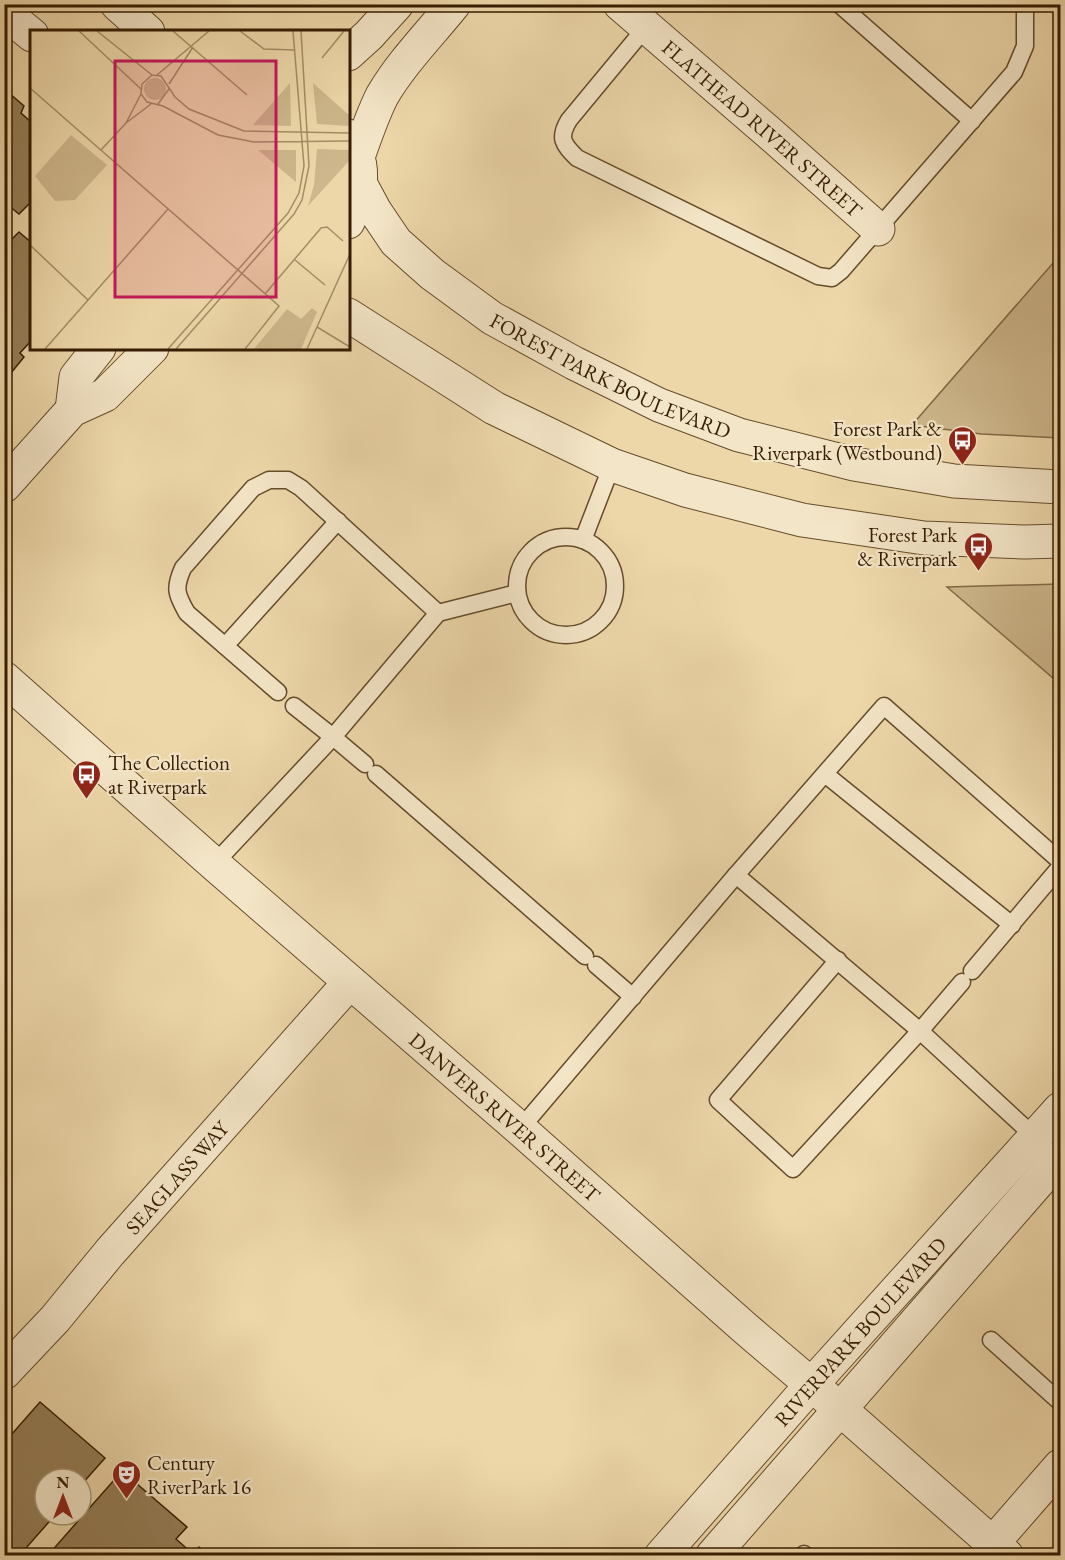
<svg xmlns="http://www.w3.org/2000/svg" width="1065" height="1560" font-family="'EB Garamond',serif">
<rect width="100%" height="100%" fill="#edd7a9"/>
<filter id="stains"><feTurbulence type="fractalNoise" baseFrequency=".00333" numOctaves="4"/><feColorMatrix values="0 0 0 0 .2 0 0 0 0 .09 0 0 0 0 .02 0 0 0 .5 -.17"/></filter>
<radialGradient id="worn" r=".72"><stop offset=".6" stop-color="#630" stop-opacity="0"/><stop offset="1" stop-color="#630" stop-opacity=".3"/></radialGradient>
<g fill="#ceb78c" stroke="#826a46" stroke-width="1.5">
<path d="M 1060,255 L 1060,438 L 981,434 L 912,425 Z"/>
<path d="M 1060,584 L 1060,684 L 947,587 Z"/>
</g>
<g fill="#957e58" stroke="#361d00" stroke-width="1.5">
<path d="M 9,93 L 24,106 L 21,113 L 30,121 L 32,119 L 32,201 L 19,214 L 4,202 L 4,97 Z"/>
<path d="M 19,232 L 32,243 L 32,340 L 20,353 L 24,357 L 11,373 L 7,370 L 4,374 L 4,240 L 8,236 L 12,239 Z"/>
<path d="M 40,1402 L 105,1458 L 81,1485 L 81,1479 L 45,1479 L 45,1515 L 55,1515 L 19,1556 L 4,1556 L 4,1443 Z"/>
<path d="M 122,1471 L 187,1527 L 176,1539 L 193,1554 L 199,1547 L 209,1556 L 50,1556 L 49,1554 Z"/>
</g>
<g fill="none" stroke-linecap="round" stroke-linejoin="round">
<defs>
<g id="service">
<path d="M 839,4 L 972,121"/>
<path d="M 646,27 L 569,120 C 558,138 563,144 577,158 L 818,276 L 832,278 L 841,271 L 1014,72 L 1025,46 L 1025,4"/>
<circle cx="566" cy="586" r="49"/>
<path d="M 583,540 L 612,465"/>
<path d="M 438,613 L 517,593"/>
<path d="M 225,646 L 338,521"/>
<path d="M 278,692 L 187,613 C 176,594 174,588 183,568 L 253,488 L 269,480 L 288,480 L 301,488 L 438,613 L 333,737 L 294,706"/>
<path d="M 376,774 L 585,956"/>
<path d="M 825,774 L 1012,925"/>
<path d="M 214,864 L 333,737 L 365,764"/>
<path d="M 736,875 L 884,706 L 1060,861"/>
<path d="M 838,960 L 718,1100 L 793,1169 L 920,1031 L 962,982"/>
<path d="M 596,965 L 633,997"/>
<path d="M 972,971 L 1060,867"/>
<path d="M 520,1129 L 736,875 L 920,1031 L 1036,1138"/>
<path d="M 991,1340 L 1060,1402"/>
<path d="M 804,1554 L 806,1556"/>
</g>
<g id="minor">
<path id="s1" d="M 620,4 L 774,137 L 878,229"/>
<path d="M 348,54 L 369,35 L 397,4"/>
<path d="M 358,157 C 365,137 372,116 382,96 C 401,63 430,34 454,4"/>
<path d="M 72,410 L 76,377 L 99,348"/>
<path d="M 4,486 L 72,410 L 105,395 L 152,348"/>
<path id="s2" d="M 4,678 L 214,864 L 520,1129 L 746,1329 L 840,1409 L 1007,1556"/>
<path id="s3" d="M 4,1373 L 55,1319 L 110,1252 L 350,982"/>
<path d="M 992,1544 L 1060,1466"/>
</g>
<g id="tertiary">
<path d="M 117,4 L 148,32"/>
<path d="M 4,12 L 32,35"/>
<path d="M 348,136 C 351,143 355,151 358,158 C 365,179 357,203 348,222"/>
<path id="s4" d="M 360,183 L 375,211 L 396,242 L 432,274 L 492,318 L 574,363 L 659,405 L 739,435 L 854,464 L 954,481 L 1060,487"/>
<path d="M 348,315 L 494,408 L 612,465 L 685,490 L 802,520 L 924,538 L 1025,542 L 1060,541"/>
<path id="s5" d="M 661,1556 L 812,1384 L 1060,1109"/>
<path d="M 712,1556 L 1060,1157"/>
</g>
</defs>
<use href="#service" stroke="#644c2a" stroke-width="19"/>
<use href="#minor" stroke="#644c2a" stroke-width="35"/>
<use href="#tertiary" stroke="#644c2a" stroke-width="35"/>
<use href="#service" stroke="#f3e5c7" stroke-width="16"/>
<use href="#minor" stroke="#f3e5c7" stroke-width="33"/>
<use href="#tertiary" stroke="#f3e5c7" stroke-width="33"/>
</g>
<defs>
<symbol id="bus-pin" viewBox="-11 -11 22 30"><path d="M0 17L-7.5 6A9.5 9.5 0 1 1 7.5 6Z" fill="#8f2418" stroke="#f3e5c7"/><path d="M-5-6H5V4H4V6H2V4H-2V6H-4V4H-5ZM-3.5-4V0h7V-4ZM-3.5 1.2v1.5H-2V1.2ZM2 1.2v1.5H3.5V1.2Z" fill="#fff"/></symbol>
<symbol id="theatre-pin" viewBox="-11 -11 22 30"><path d="M0 17L-7.5 6A9.5 9.5 0 1 1 7.5 6Z" fill="#8f2418" stroke="#f3e5c7"/><path d="M-5-5.5Q0-4 5-5.5V0Q5 5 0 6Q-5 5-5 0ZM-3.3-2.5H-1v1.5H-3.3ZM1-2.5H3.3v1.5H1ZM-2.8 1Q0 5.5 2.8 1Z" fill="#fff"/></symbol>
</defs>
<g fill-rule="evenodd">
<use href="#bus-pin" x="946" y="424" width="33" height="45"/>
<use href="#bus-pin" x="962" y="530" width="33" height="45"/>
<use href="#bus-pin" x="70" y="758" width="33" height="45"/>
<use href="#theatre-pin" x="110" y="1458" width="33" height="45"/>
</g>
<g text-anchor="middle" dominant-baseline="central" stroke-width="4.5" stroke-linejoin="round" paint-order="stroke">
<g font-size="21" fill="#361d00" stroke="#f3e5c7">
<text stroke="none"><textPath href="#s1" startOffset="189">FLATHEAD RIVER STREET</textPath></text>
<text stroke="none"><textPath href="#s4" startOffset="324">FOREST PARK BOULEVARD</textPath></text>
<text stroke="none"><textPath href="#s2" startOffset="666">DANVERS RIVER STREET</textPath></text>
<text stroke="none"><textPath href="#s3" startOffset="261">SEAGLASS WAY</textPath></text>
<text stroke="none"><textPath href="#s5" startOffset="300">RIVERPARK BOULEVARD</textPath></text>
</g>
<g font-size="21" fill="#361d00" stroke="#f3e5c7" text-anchor="end">
<text x="942" y="428">Forest Park &amp;<tspan x="942" dy="24">Riverpark (Westbound)</tspan></text>
<text x="957" y="534">Forest Park<tspan x="957" dy="24">&amp; Riverpark</tspan></text>
<text x="108" y="762" text-anchor="start">The Collection<tspan x="108" dy="24">at Riverpark</tspan></text>
<text x="147" y="1462" text-anchor="start">Century<tspan x="147" dy="24">RiverPark 16</tspan></text>
</g>
</g>
<g transform="translate(30 30)">
<rect width="320" height="320" fill="#edd7a9"/>
<path d="M114 59a11 11 0 1 1 22 0a11 11 0 1 1-22 0ZM 260,53 L 261,96 L 223,95 ZM 283,53 L 319,85 L 319,96 L 287,94 ZM 41,105 L 77,135 L 45,170 L 25,171 L 5,146 ZM 287,119 L 319,120 L 319,131 L 278,176 L 284,155 ZM 228,120 L 266,120 L 266,152 ZM 282,278 L 287,282 L 271,319 L 224,319 L 257,279 L 271,289 Z" fill="#ceb78c"/>
<path fill="none" stroke="#a48d65" stroke-width="1.5" d="M 49,1 L 111,59M 67,1 L 122,45M 143,1 L 217,65M 210,1 L 234,19 L 265,20M 292,28 L 314,1M 127,45 L 179,1M 139,54 L 163,17M 0,58 L 249,276 L 215,319M 128,74 L 139,59M 96,93 L 111,64M 320,103 L 214,101 L 159,79 L 145,67 L 131,46 L 122,45 L 112,54 L 111,64 L 117,72 L 133,76 L 188,105 L 224,112 L 320,111M 71,120 L 96,93 L 121,74M 0,215 L 58,270M 265,230 L 295,255M 235,264 L 291,198 L 297,197 L 313,211M 287,297 L 320,317M 15,319 L 138,179M 138,319 L 258,183 L 269,163 L 274,136 L 263,1M 146,319 L 264,184 L 272,170 L 279,136 L 271,1M 277,319 L 320,224"/>
<path fill="#c2185b" fill-opacity="0.15" stroke="#c2185b" stroke-width="3" d="M 85,31 L 246,31 L 246,267 L 85,267 Z"/>
<rect width="320" height="320" fill="none" stroke="#361d00" stroke-width="3"/>
</g>
<rect width="1065" height="1560" fill="none" stroke="#edd7a9" stroke-width="24"/>
<rect x="6" y="6" width="1053" height="1548" fill="none" stroke="#361d00" stroke-width="3"/>
<rect x="12" y="12" width="1041" height="1536" fill="none" stroke="#361d00" stroke-width="1.5"/>
<g transform="translate(63 1497)"><circle r="28" fill="#f3e5c7" stroke="#a79577" stroke-width="1.5"/>
<path d="M0-4.5L10 22L0 15L-10 22Z" fill="#8f2418"/>
<text y="-9" font-size="16" font-weight="bold" text-anchor="middle" fill="#361d00">N</text>
</g>
<rect width="100%" height="100%" filter="url(#stains)"/>
<rect width="100%" height="100%" fill="url(#worn)"/>
</svg>
